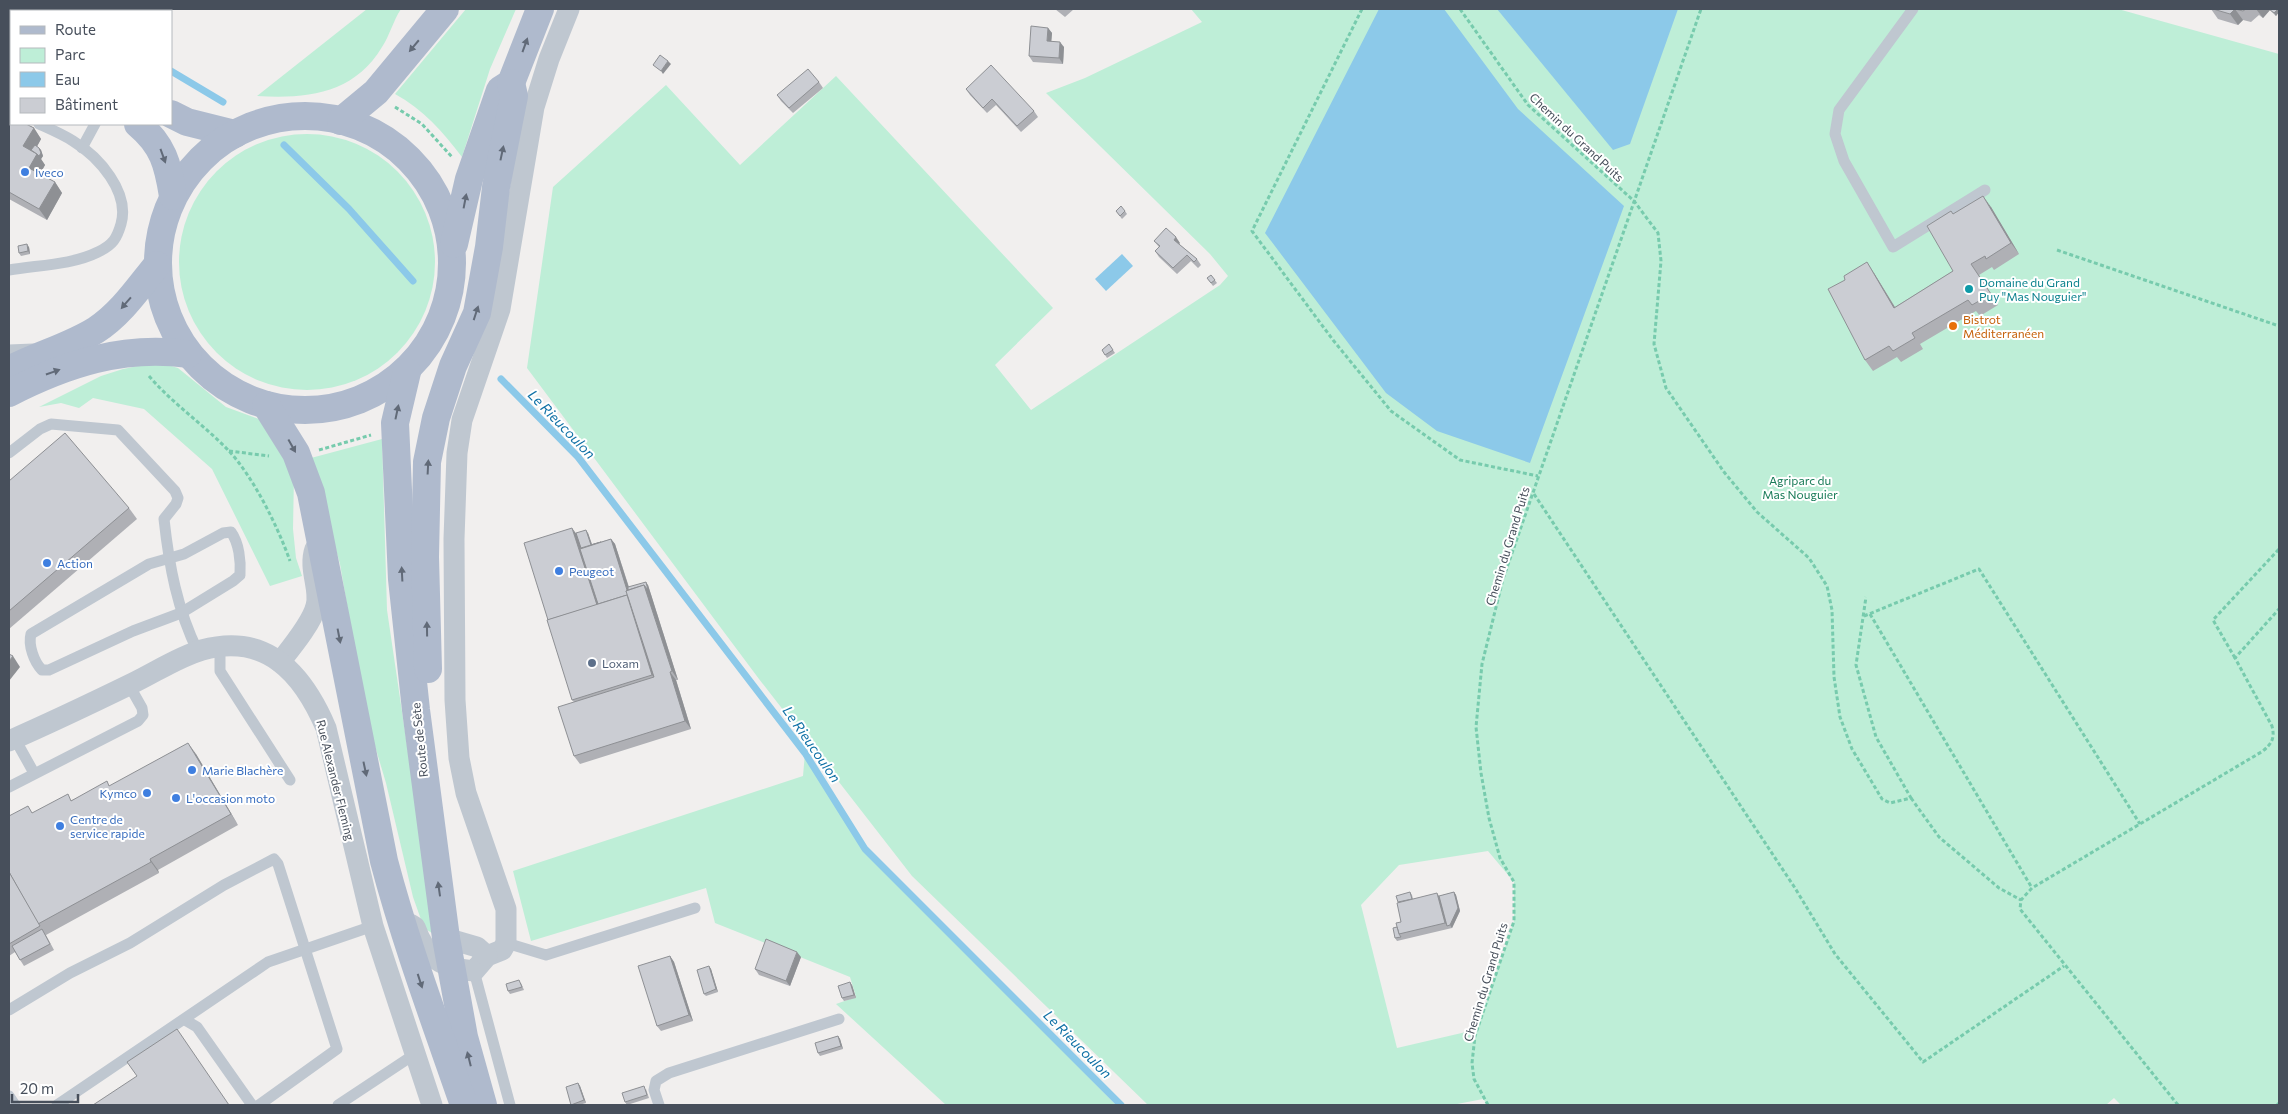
<svg xmlns="http://www.w3.org/2000/svg" width="2288" height="1114" font-family="Commissioner,sans-serif">
<rect width="100%" height="100%" fill="#f1efee"/>
<g fill="#beeed7" fill-rule="evenodd">
<path d="M 367,9 L 401,9 C 393,21 390,35 382,47 C 354,94 307,99 257,96 Z"/>
<path d="M 466,9 L 516,9 L 490,69 L 462,157 C 443,132 423,109 395,94 Z"/>
<path d="M 1191,9 L 2118,9 L 2279,54 L 2279,1105 L 2121,1105 L 2114,1098 L 2106,1105 L 1488,1105 L 1483,1099 L 1452,1105 L 1148,1105 L 912,876 L 759,679 L 527,368 L 553,187 L 666,85 L 740,165 L 836,76 L 1053,308 L 995,365 L 1031,410 L 1220,285 L 1228,276 L 1210,254 L 1046,93 L 1085,78 L 1202,22 ZM 1488,851 L 1514,882 L 1514,921 L 1475,1036 L 1466,1032 L 1397,1048 L 1361,905 L 1399,865 Z"/>
<circle cx="307" cy="262" r="128"/>
<path d="M 158,362 L 178,368 L 226,407 L 259,419 L 294,475 L 293,529 L 296,558 L 302,576 L 270,586 L 212,469 L 144,409 L 93,398 L 79,408 L 61,403 L 39,407 L 101,376 L 123,369 Z"/>
<path d="M 382,439 L 387,610 L 435,935 L 424,928 L 413,897 L 386,783 L 366,716 L 340,564 L 311,458 Z"/>
<path d="M 805,753 L 865,849 L 1116,1105 L 946,1105 L 836,1004 L 856,997 L 850,977 L 715,923 L 706,888 L 531,941 L 513,871 L 803,776 Z"/>
</g>
<g fill="#8cc9e9">
<path d="M 1379,9 L 1444,9 L 1518,109 L 1624,206 L 1530,463 L 1437,431 L 1386,393 L 1265,233 Z"/>
<path d="M 1497,9 L 1678,9 L 1630,144 L 1613,150 Z"/>
<path d="M 1122,254 L 1133,266 L 1106,291 L 1095,279 Z"/>
</g>
<g fill="none" stroke-linecap="round" stroke-linejoin="round">
<g stroke="#8cc9e9" stroke-width="7">
<path d="M 40,9 L 46,11"/>
<path d="M 171,71 L 223,102"/>
<path d="M 284,145 L 349,209 L 413,281"/>
<path d="M 501,379 L 578,457 L 805,753 L 865,849 L 1121,1105"/>
</g>
<g stroke="#77cbad" stroke-width="3" stroke-dasharray="4 2.5" stroke-linecap="butt">
<path d="M 1362,9 L 1252,231 L 1333,340 L 1391,411 L 1460,460 L 1538,476"/>
<path d="M 1460,9 L 1528,105 L 1634,201 L 1658,233 L 1661,261 L 1654,344 L 1666,388 L 1724,472 L 1757,512 L 1809,558 L 1827,586 L 1832,610 L 1834,677 L 1840,717 L 1852,749 L 1882,799 L 1890,803 L 1911,798 L 1876,737 L 1856,665 L 1866,597"/>
<path d="M 395,107 L 422,124 L 452,157"/>
<path d="M 2057,250 L 2279,326"/>
<path d="M 149,376 C 173,404 203,424 228,450 C 253,476 278,527 290,561"/>
<path d="M 319,450 L 371,435"/>
<path d="M 229,451 L 269,456"/>
<path d="M 1534,494 L 1795,888 L 1835,954 L 1923,1062 L 2064,966"/>
<path d="M 1870,614 L 2032,888"/>
<path d="M 1864,616 L 1979,569 L 2140,824"/>
<path d="M 2235,658 L 2213,620 L 2279,549"/>
<path d="M 1911,798 L 1939,837 L 1999,888 L 2021,900"/>
<path d="M 1488,1105 L 1474,1079 L 1472,1063 L 1475,1036 L 1514,921 L 1514,882 L 1500,858 L 1489,818 L 1481,773 L 1476,727 L 1482,664 L 1503,579 L 1701,9"/>
<path d="M 2178,1105 L 2020,909 L 2021,900 L 2032,888 L 2263,751 C 2272,743 2275,738 2272,726 L 2235,658 L 2279,609"/>
<path d="M 2277,1105 L 2279,1103"/>
</g>
<g stroke="#bfc7d0" stroke-width="11">
<path d="M 1913,9 L 1839,110 L 1835,134 L 1844,161 L 1893,247 L 1985,190"/>
<path d="M 9,109 L 11,110"/>
<path d="M 82,148 L 95,124"/>
<path d="M 9,270 C 38,265 72,265 98,252 C 113,245 117,238 121,224 C 130,192 99,157 73,141 C 62,134 50,129 39,124"/>
<path d="M 9,350 L 33,349"/>
<path d="M 9,453 L 40,429 L 51,424 L 118,430 L 175,491 L 178,498 L 176,504 L 164,519 C 169,565 177,609 198,652"/>
<path d="M 231,532 C 239,543 241,561 240,575 L 233,581 L 181,613 L 133,631 L 49,670 L 42,670 C 34,662 28,645 31,634 L 149,564 L 184,554 L 223,533 Z"/>
<path d="M 220,648 L 220,671 L 290,780"/>
<path d="M 15,739 L 34,773"/>
<path d="M 9,787 L 138,721 L 143,715 L 142,708 L 129,685"/>
<path d="M 506,943 L 546,955 L 695,908"/>
<path d="M 474,971 L 510,1105"/>
<path d="M 9,1010 L 70,973 L 130,943 L 224,885 L 274,859 L 278,864 L 337,1049 L 259,1105"/>
<path d="M 185,1020 L 197,1027 L 252,1105"/>
<path d="M 9,1096 L 15,1105"/>
<path d="M 57,1105 L 268,962 L 373,926"/>
<path d="M 338,1105 L 415,1054"/>
<path d="M 659,1105 L 654,1090 L 656,1081 L 669,1073 L 839,1019"/>
</g>
<g stroke="#bfc7d0" stroke-width="21">
<path d="M 280,662 C 291,648 312,623 316,606 C 321,590 308,569 315,549"/>
<path d="M 9,741 C 50,723 92,703 133,683 C 154,673 180,656 202,650 C 267,632 303,674 326,728 L 373,926 L 432,1105"/>
<path d="M 410,924 L 415,927 C 426,958 441,968 474,971 L 487,956 L 502,950 L 506,943 L 506,909 L 466,793 L 459,758 L 455,700 L 454,539 L 457,453 L 462,420 L 500,309 L 534,107 L 549,59 L 569,9"/>
<path d="M 446,938 L 477,947 L 487,956"/>
</g>
<g stroke="#afbacd" stroke-width="28">
<path d="M 9,42 L 11,43"/>
<path d="M 171,114 L 187,122 L 235,134"/>
<circle cx="305" cy="263" r="147"/>
<path d="M 341,121 L 376,92 L 445,9"/>
<path d="M 138,124 C 163,145 168,164 173,196"/>
<path d="M 454,244 L 469,179 L 500,90 L 511,83 L 540,9"/>
<path d="M 9,370 C 37,355 69,347 96,330 C 121,314 139,287 157,265"/>
<path d="M 407,372 L 395,423 L 402,579 L 416,710 L 446,938 L 464,1037 L 483,1105"/>
<path d="M 9,393 C 66,364 123,345 188,354"/>
<path d="M 266,405 L 296,453 L 311,493 L 384,861 C 406,944 436,1024 464,1105"/>
<path d="M 428,669 L 425,557 L 427,462 L 436,418 L 453,366 L 477,313 L 489,247 L 496,187 L 514,96 L 511,83"/>
</g>
</g>
<g fill="#afb0b5">
<path d="M 1055,9 L 1074,9 L 1065,17 Z"/>
<path d="M 2211,9 L 2279,9 L 2279,12 L 2276,16 L 2270,10 L 2263,18 L 2259,15 L 2251,22 L 2243,20 L 2238,25 L 2218,19 Z"/>
<path d="M 1048,28 L 1052,33 L 1051,41 L 1064,47 L 1063,64 L 1033,62 L 1029,56 Z"/>
<path d="M 819,82 L 823,88 L 793,113 L 781,101 L 777,95 Z"/>
<path d="M 966,89 L 1034,111 L 1038,117 L 1021,132 L 996,105 L 987,113 L 970,95 Z"/>
<path d="M 9,114 L 34,128 L 41,139 L 37,146 L 41,150 L 43,156 L 41,159 L 45,165 L 40,174 L 55,182 L 62,193 L 47,220 L 9,199 Z"/>
<path d="M 1991,207 L 2019,254 L 1994,270 L 1992,267 L 1979,275 L 1998,305 L 1980,316 L 1976,311 L 1920,344 L 1923,349 L 1901,362 L 1897,357 L 1873,371 L 1865,360 L 1874,273 L 1895,307 L 1953,271 L 1953,214 Z"/>
<path d="M 1116,211 L 1125,211 L 1127,214 L 1122,219 Z"/>
<path d="M 1154,241 L 1180,243 L 1179,244 L 1197,259 L 1201,265 L 1198,268 L 1191,261 L 1177,274 L 1159,257 L 1155,251 L 1159,247 Z"/>
<path d="M 29,247 L 30,254 L 21,256 L 19,253 Z"/>
<path d="M 1211,275 L 1217,283 L 1213,286 L 1207,278 Z"/>
<path d="M 1109,344 L 1115,353 L 1107,358 L 1102,350 Z"/>
<path d="M 9,481 L 129,508 L 137,519 L 9,629 Z"/>
<path d="M 576,533 L 588,533 L 592,544 L 611,539 L 615,544 L 629,587 L 648,585 L 678,680 L 676,680 L 691,729 L 580,764 L 574,756 L 574,702 L 572,700 Z"/>
<path d="M 196,754 L 238,825 L 158,870 L 159,873 L 46,935 L 54,950 L 24,966 L 15,952 L 9,956 L 9,816 L 32,813 L 72,800 Z"/>
<path d="M 1410,892 L 1412,895 L 1413,899 L 1439,896 L 1454,892 L 1456,895 L 1460,911 L 1452,928 L 1397,941 L 1395,938 L 1397,927 L 1401,922 L 1398,902 Z"/>
<path d="M 670,956 L 674,962 L 693,1021 L 661,1031 L 657,1026 Z"/>
<path d="M 801,957 L 790,986 L 759,975 L 755,969 Z"/>
<path d="M 709,966 L 711,969 L 718,992 L 706,996 L 704,994 Z"/>
<path d="M 521,983 L 524,990 L 510,994 L 508,991 Z"/>
<path d="M 852,985 L 856,998 L 844,1001 L 842,998 Z"/>
<path d="M 838,1036 L 840,1039 L 843,1049 L 820,1056 L 818,1053 Z"/>
<path d="M 578,1083 L 580,1086 L 586,1103 L 579,1105 L 571,1105 Z"/>
<path d="M 646,1089 L 649,1098 L 627,1105 L 625,1102 Z"/>
</g>
<g fill="#8e9094">
<path d="M 2235,9 L 2243,20 L 2238,25 L 2230,14 Z"/>
<path d="M 2256,9 L 2269,9 L 2270,10 L 2263,18 Z"/>
<path d="M 2278,9 L 2279,9 L 2279,12 L 2276,16 L 2274,13 Z"/>
<path d="M 1048,28 L 1052,33 L 1051,46 L 1047,41 Z"/>
<path d="M 1060,42 L 1064,47 L 1063,64 L 1059,58 Z"/>
<path d="M 668,61 L 671,64 L 663,74 L 661,71 Z"/>
<path d="M 34,128 L 41,139 L 32,156 L 23,146 Z"/>
<path d="M 39,148 L 41,150 L 43,156 L 41,159 L 45,165 L 37,179 L 29,168 Z"/>
<path d="M 55,182 L 62,193 L 47,220 L 39,209 Z"/>
<path d="M 1983,196 L 1991,207 L 2019,254 L 2011,243 Z"/>
<path d="M 1176,237 L 1180,243 L 1178,245 L 1174,240 Z"/>
<path d="M 27,244 L 29,247 L 30,254 L 28,251 Z"/>
<path d="M 1867,262 L 1874,273 L 1902,319 L 1894,308 Z"/>
<path d="M 572,528 L 578,536 L 601,609 L 597,607 Z"/>
<path d="M 586,530 L 588,533 L 593,548 L 591,545 Z"/>
<path d="M 611,539 L 615,544 L 660,686 L 652,675 L 627,595 Z"/>
<path d="M 646,582 L 648,585 L 678,680 L 672,671 L 644,585 Z"/>
<path d="M 13,656 L 20,667 L 9,681 L 9,661 Z"/>
<path d="M 670,672 L 676,680 L 691,729 L 685,721 Z"/>
<path d="M 188,743 L 196,754 L 238,825 L 231,814 Z"/>
<path d="M 150,859 L 158,870 L 159,873 L 151,862 Z"/>
<path d="M 1454,892 L 1456,895 L 1460,911 L 1452,928 L 1450,925 Z"/>
<path d="M 1437,893 L 1441,899 L 1447,926 L 1445,923 Z"/>
<path d="M 797,952 L 801,957 L 790,986 L 786,981 Z"/>
<path d="M 670,956 L 674,962 L 693,1021 L 689,1015 Z"/>
<path d="M 709,966 L 711,969 L 718,992 L 716,989 Z"/>
<path d="M 850,982 L 852,985 L 856,998 L 854,995 Z"/>
<path d="M 838,1036 L 840,1039 L 843,1049 L 841,1046 Z"/>
<path d="M 578,1083 L 580,1086 L 586,1103 L 584,1100 Z"/>
</g>
<g fill="#cbcdd3" stroke="#8e9094">
<path d="M 2213,9 L 2246,9 L 2243,11 L 2235,9 L 2230,14 Z"/>
<path d="M 2269,9 L 2278,9 L 2274,13 Z"/>
<path d="M 1031,26 L 1048,28 L 1047,41 L 1060,42 L 1059,58 L 1029,56 Z"/>
<path d="M 660,55 L 668,61 L 661,71 L 653,65 Z"/>
<path d="M 991,65 L 1034,111 L 1017,126 L 992,99 L 983,108 L 966,89 Z"/>
<path d="M 808,69 L 819,82 L 789,108 L 777,95 Z"/>
<path d="M 9,114 L 11,116 L 11,124 L 26,124 L 34,128 L 23,146 L 37,154 L 29,168 L 55,182 L 39,209 L 9,192 Z"/>
<path d="M 35,145 L 39,148 L 41,153 L 39,156 L 37,154 L 31,150 Z"/>
<path d="M 1983,196 L 2011,243 L 1986,259 L 1985,256 L 1971,264 L 1991,294 L 1972,305 L 1968,300 L 1912,333 L 1915,338 L 1893,351 L 1889,346 L 1865,360 L 1828,289 L 1845,280 L 1844,276 L 1867,262 L 1894,308 L 1953,271 L 1927,226 L 1951,211 L 1953,214 Z"/>
<path d="M 1121,206 L 1125,211 L 1120,216 L 1116,211 Z"/>
<path d="M 1166,228 L 1176,237 L 1174,240 L 1197,259 L 1194,262 L 1187,255 L 1173,268 L 1155,251 L 1160,246 L 1154,241 Z"/>
<path d="M 27,244 L 28,251 L 19,253 L 18,246 Z"/>
<path d="M 1211,275 L 1215,280 L 1211,283 L 1207,278 Z"/>
<path d="M 1109,344 L 1113,350 L 1105,355 L 1102,350 Z"/>
<path d="M 65,433 L 129,508 L 9,611 L 9,481 Z"/>
<path d="M 572,528 L 597,605 L 548,620 L 524,543 Z"/>
<path d="M 586,530 L 591,545 L 601,542 L 581,548 L 576,533 Z"/>
<path d="M 611,539 L 627,590 L 626,591 L 629,597 L 627,595 L 598,604 L 580,549 Z"/>
<path d="M 646,582 L 648,590 L 644,585 L 628,590 L 628,587 Z"/>
<path d="M 644,585 L 672,671 L 670,672 L 685,721 L 574,756 L 558,707 L 654,677 L 626,591 Z"/>
<path d="M 627,595 L 652,675 L 572,700 L 547,620 Z"/>
<path d="M 9,654 L 13,656 L 9,661 Z"/>
<path d="M 188,743 L 231,814 L 150,859 L 151,862 L 38,924 L 9,872 L 9,816 L 28,806 L 32,813 L 68,794 L 71,801 L 107,781 L 109,786 Z"/>
<path d="M 9,872 L 40,926 L 9,944 Z"/>
<path d="M 1410,892 L 1412,899 L 1398,902 L 1396,896 Z"/>
<path d="M 1454,892 L 1458,908 L 1450,925 L 1447,926 L 1439,896 Z"/>
<path d="M 1437,893 L 1445,923 L 1399,934 L 1396,923 L 1401,922 L 1397,903 Z"/>
<path d="M 1397,927 L 1399,934 L 1401,937 L 1395,938 L 1393,928 Z"/>
<path d="M 42,929 L 50,944 L 20,960 L 12,946 Z"/>
<path d="M 766,939 L 797,952 L 786,981 L 755,969 Z"/>
<path d="M 670,956 L 689,1015 L 657,1026 L 638,966 Z"/>
<path d="M 709,966 L 716,989 L 704,994 L 697,970 Z"/>
<path d="M 519,980 L 522,987 L 508,991 L 506,984 Z"/>
<path d="M 850,982 L 854,995 L 842,998 L 838,986 Z"/>
<path d="M 177,1029 L 229,1105 L 93,1105 L 137,1076 L 127,1062 Z"/>
<path d="M 838,1036 L 841,1046 L 818,1053 L 815,1043 Z"/>
<path d="M 578,1083 L 584,1100 L 571,1105 L 566,1087 Z"/>
<path d="M 644,1086 L 647,1095 L 625,1102 L 622,1093 Z"/>
</g>
<defs><path id="oneway-solid" d="M-6-.8H1V-3.2L6.5 0L1 3.2V.8H-6Z" transform="scale(1.25)"/></defs>
<g fill="#616a78">
<use href="#oneway-solid" transform="translate(525 45) rotate(-70)"/>
<use href="#oneway-solid" transform="translate(414 46) rotate(130)"/>
<use href="#oneway-solid" transform="translate(502 153) rotate(-78)"/>
<use href="#oneway-solid" transform="translate(163 156) rotate(70)"/>
<use href="#oneway-solid" transform="translate(465 201) rotate(-79)"/>
<use href="#oneway-solid" transform="translate(126 303) rotate(131)"/>
<use href="#oneway-solid" transform="translate(476 313) rotate(-72)"/>
<use href="#oneway-solid" transform="translate(53 372) rotate(-19)"/>
<use href="#oneway-solid" transform="translate(397 412) rotate(-78)"/>
<use href="#oneway-solid" transform="translate(292 446) rotate(61)"/>
<use href="#oneway-solid" transform="translate(428 467) rotate(-87)"/>
<use href="#oneway-solid" transform="translate(402 574) rotate(-93)"/>
<use href="#oneway-solid" transform="translate(427 629) rotate(-91)"/>
<use href="#oneway-solid" transform="translate(339 636) rotate(79)"/>
<use href="#oneway-solid" transform="translate(365 769) rotate(78)"/>
<use href="#oneway-solid" transform="translate(439 889) rotate(-98)"/>
<use href="#oneway-solid" transform="translate(420 981) rotate(72)"/>
<use href="#oneway-solid" transform="translate(469 1059) rotate(-104)"/>
</g>
<g fill="#3f7fe0" stroke="#fff" stroke-width="2">
<circle cx="25" cy="172" r="5"/>
<circle cx="47" cy="563" r="5"/>
<circle cx="559" cy="571" r="5"/>
<circle cx="192" cy="770" r="5"/>
<circle cx="147" cy="793" r="5"/>
<circle cx="176" cy="798" r="5"/>
<circle cx="60" cy="826" r="5"/>
</g>
<circle fill="#0f9aa8" stroke="#fff" stroke-width="2" cx="1969" cy="289" r="5"/>
<circle fill="#e8710a" stroke="#fff" stroke-width="2" cx="1953" cy="326" r="5"/>
<circle fill="#5c6f8a" stroke="#fff" stroke-width="2" cx="592" cy="663" r="5"/>
<g text-anchor="middle" dominant-baseline="central" stroke-width="4" stroke-linejoin="round" paint-order="stroke">
<g font-size="12" fill="#474f5b" stroke="#fff">
<text transform="translate(1577 137) rotate(43)">Chemin du Grand Puits</text>
<text transform="translate(1507 546) rotate(-73)">Chemin du Grand Puits</text>
<text transform="translate(419 740) rotate(-96)">Route de Sète</text>
<text transform="translate(336 780) rotate(76)">Rue Alexander Fleming</text>
<text transform="translate(1485 982) rotate(-73)">Chemin du Grand Puits</text>
</g>
<g font-size="12" fill="#366cbe" stroke="#fff" text-anchor="start">
<text x="35" y="172">Iveco</text>
<text x="57" y="563">Action</text>
<text x="569" y="571">Peugeot</text>
<text x="202" y="770">Marie Blachère</text>
<text x="137" y="793" text-anchor="end">Kymco</text>
<text x="186" y="798">L'occasion moto</text>
<text x="70" y="819">Centre de<tspan x="70" dy="14">service rapide</tspan></text>
</g>
<g font-size="12" fill="#0d838f" stroke="#fff" text-anchor="start">
<text x="1979" y="282">Domaine du Grand<tspan x="1979" dy="14">Puy "Mas Nouguier"</tspan></text>
</g>
<g font-size="12" fill="#c56008" stroke="#fff" text-anchor="start">
<text x="1963" y="319">Bistrot<tspan x="1963" dy="14">Méditerranéen</tspan></text>
</g>
<g font-size="12" fill="#197b58" stroke="#fff">
<text x="1800" y="480">Agriparc du<tspan x="1800" dy="14">Mas Nouguier</tspan></text>
</g>
<g font-size="12" fill="#4e5e75" stroke="#fff" text-anchor="start">
<text x="602" y="663">Loxam</text>
</g>
<g font-size="14" font-style="italic" fill="#1071a6" stroke="#fff">
<text transform="translate(562 424) rotate(46)">Le Rieucoulon</text>
<text transform="translate(812 744) rotate(55)">Le Rieucoulon</text>
<text transform="translate(1078 1044) rotate(45)">Le Rieucoulon</text>
</g>
</g>
<rect width="2288" height="1114" fill="none" stroke="#474f5b" stroke-width="20"/>
<rect x="10" y="10" width="162" height="115" fill="#ffffff" stroke="#b5b9bd"/>
<rect x="20" y="26" width="25" height="8" fill="#afbacd" stroke="#b5b9bd"/>
<text x="55" y="35" font-size="15" fill="#474f5b">Route</text>
<rect x="20" y="48" width="25" height="15" fill="#beeed7" stroke="#b5b9bd"/>
<text x="55" y="60" font-size="15" fill="#474f5b">Parc</text>
<rect x="20" y="72" width="25" height="15" fill="#8cc9e9" stroke="#b5b9bd"/>
<text x="55" y="85" font-size="15" fill="#474f5b">Eau</text>
<rect x="20" y="98" width="25" height="15" fill="#cbcdd3" stroke="#b5b9bd"/>
<text x="55" y="110" font-size="15" fill="#474f5b">Bâtiment</text>
<path d="M12 1094v8h66v-8" fill="none" stroke="#474f5b" stroke-width="2.5"/>
<text x="20" y="1094" font-size="15" fill="#474f5b" stroke="#ffffff" stroke-width="4" paint-order="stroke">20 m</text>
</svg>
